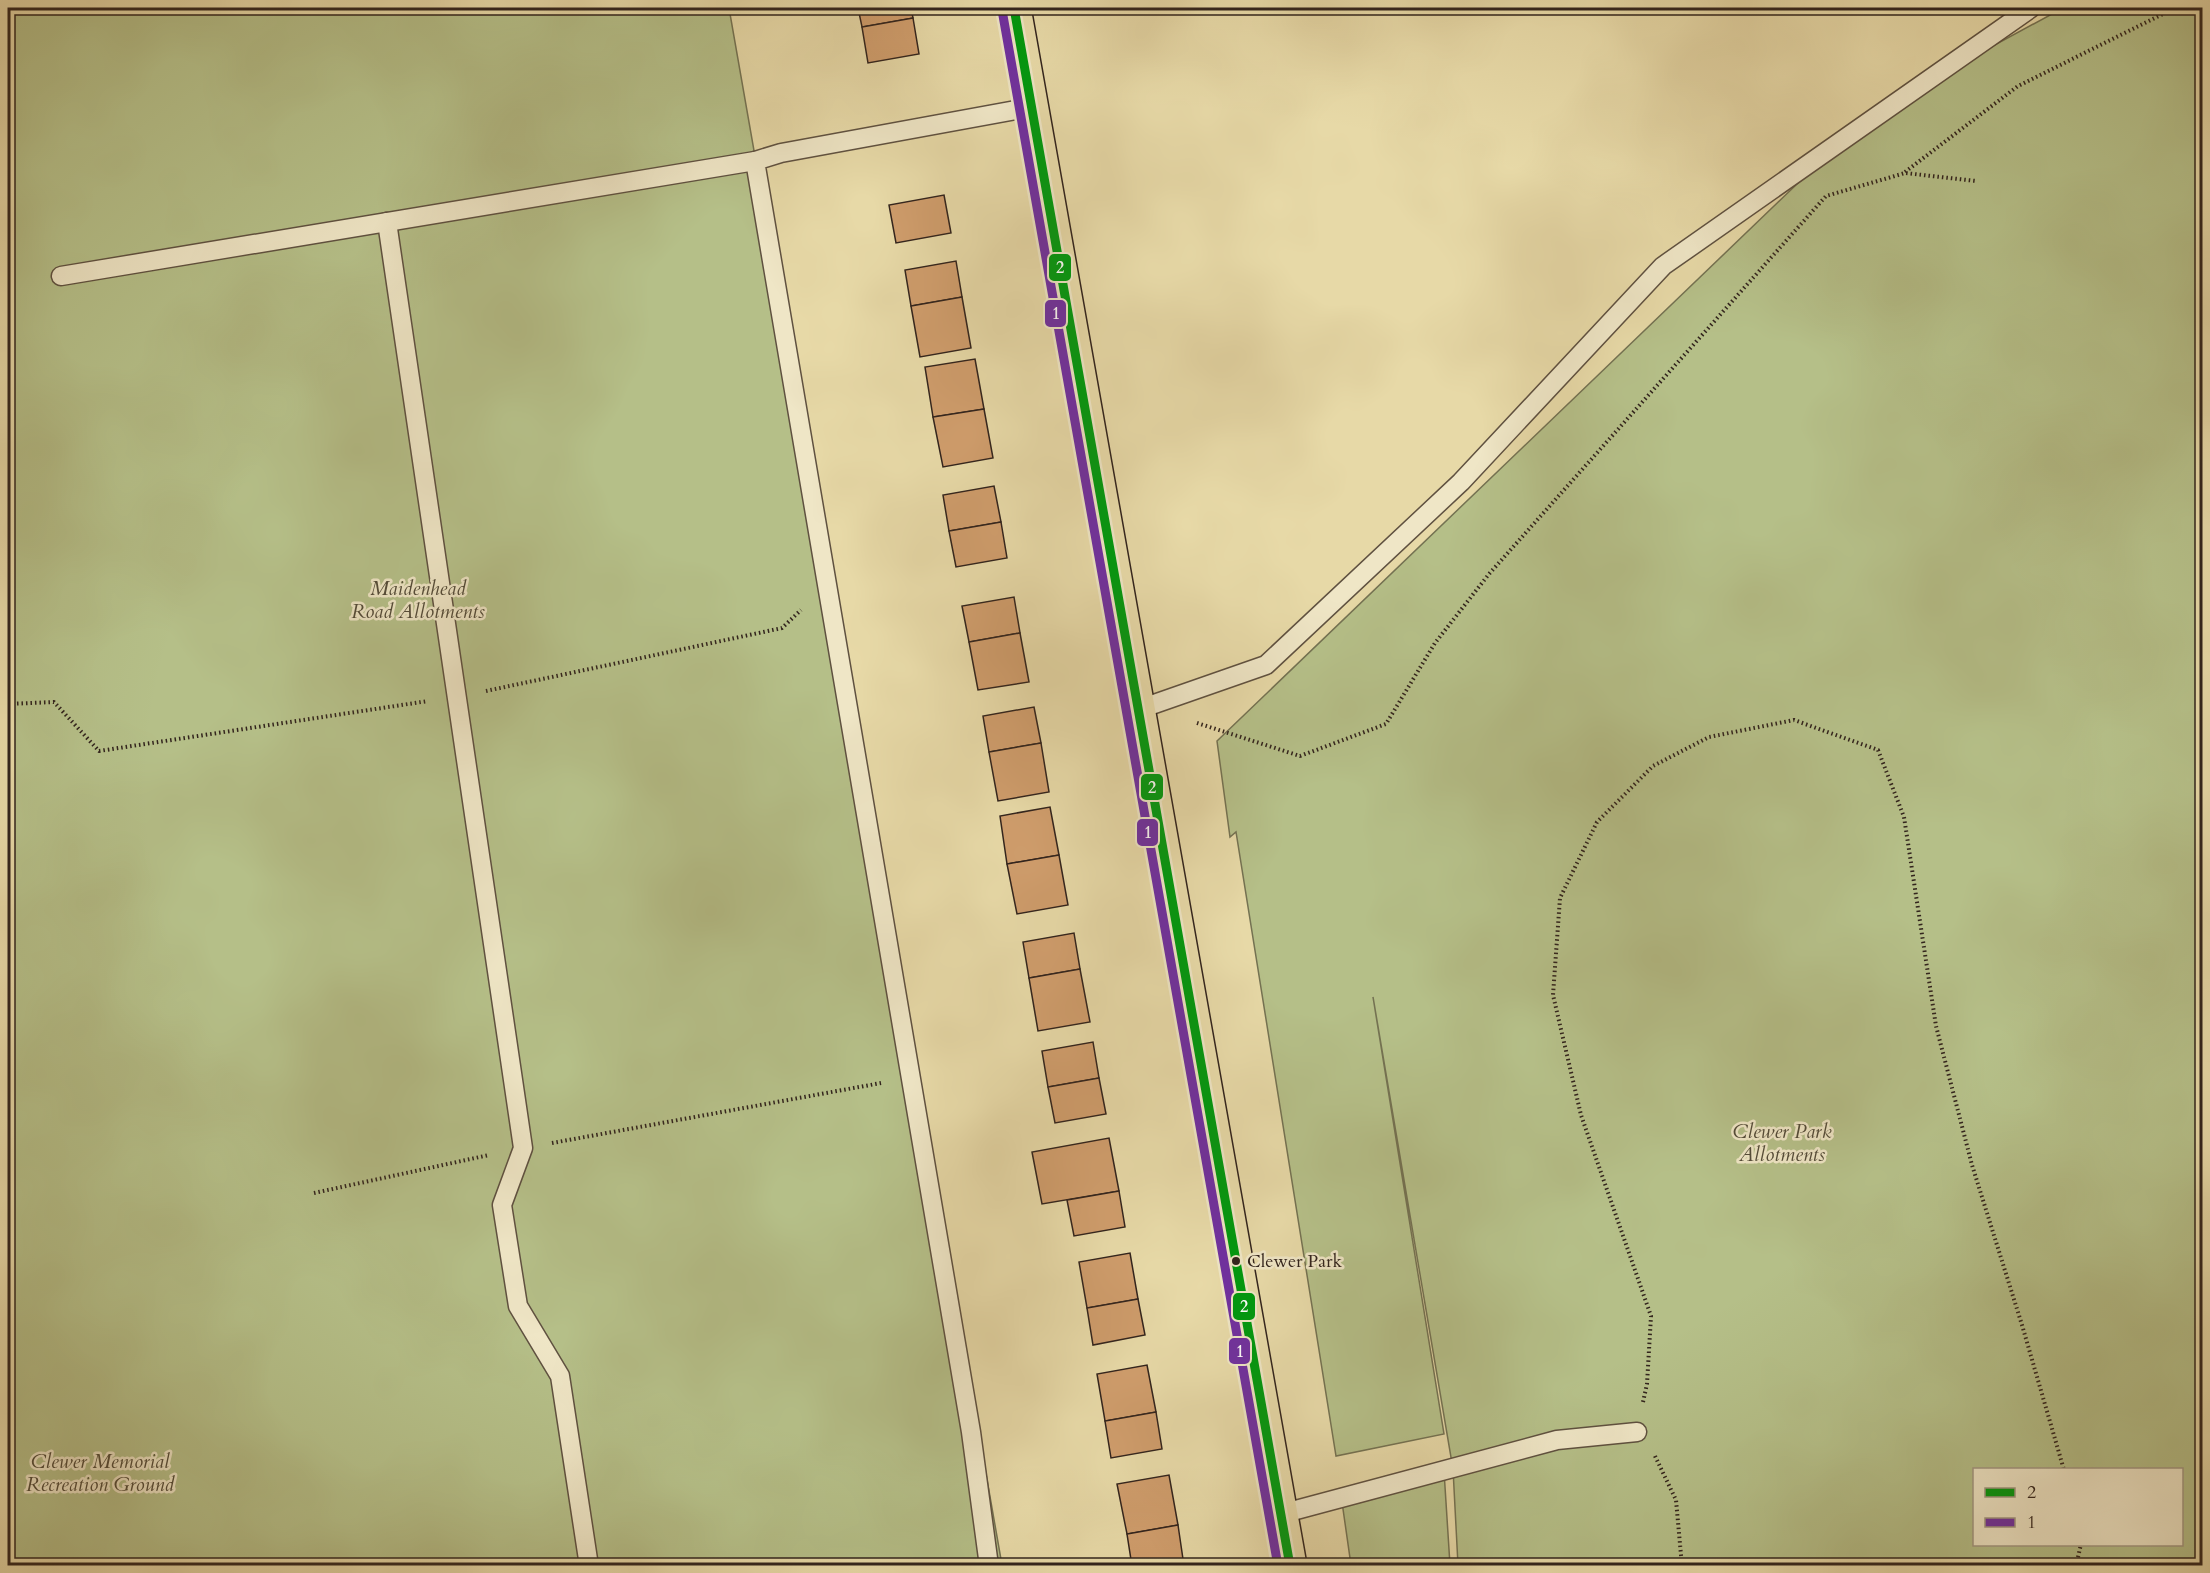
<svg xmlns="http://www.w3.org/2000/svg" width="2210" height="1573" font-family="Cardo,serif">
<rect width="100%" height="100%" fill="#e7d9a7"/>
<filter id="stains"><feTurbulence type="fractalNoise" baseFrequency=".00333" numOctaves="4"/><feColorMatrix values="0 0 0 0 .2 0 0 0 0 .09 0 0 0 0 .02 0 0 0 .5 -.17"/></filter>
<radialGradient id="worn" r=".72"><stop offset=".6" stop-color="#630" stop-opacity="0"/><stop offset="1" stop-color="#630" stop-opacity=".3"/></radialGradient>
<g fill="#b5bf88" stroke="#747252" stroke-width="1.5" fill-rule="evenodd">
<path d="M 8,8 L 729,8 L 1002,1565 L 8,1566 Z"/>
<path d="M 2063,8 L 2202,8 L 2202,1565 L 1458,1565 L 1453,1469 L 1373,997 L 1444,1434 L 1336,1456 L 1236,832 L 1230,837 L 1217,741 L 1873,111 ZM 1974,1470 L 2182,1470 L 2182,1544 L 1974,1544 Z"/>
<path d="M 1444,1471 L 1450,1565 L 1351,1565 L 1342,1502 Z"/>
</g>
<g fill="#cf9d6c" stroke="#32241d" stroke-width="1.5">
<path d="M 858,8 L 911,8 L 913,18 L 862,27 Z"/>
<path d="M 913,18 L 919,54 L 868,63 L 862,27 Z"/>
<path d="M 944,195 L 951,233 L 896,243 L 889,205 Z"/>
<path d="M 956,261 L 962,297 L 911,306 L 905,270 Z"/>
<path d="M 962,297 L 971,348 L 920,357 L 911,306 Z"/>
<path d="M 975,359 L 984,409 L 933,417 L 925,367 Z"/>
<path d="M 984,409 L 993,458 L 943,467 L 933,417 Z"/>
<path d="M 994,486 L 1001,522 L 949,531 L 943,495 Z"/>
<path d="M 1001,522 L 1007,558 L 956,567 L 949,531 Z"/>
<path d="M 1014,597 L 1020,633 L 969,642 L 962,606 Z"/>
<path d="M 1020,633 L 1029,682 L 978,690 L 969,642 Z"/>
<path d="M 1034,707 L 1041,743 L 989,752 L 983,716 Z"/>
<path d="M 1041,743 L 1049,792 L 998,801 L 989,752 Z"/>
<path d="M 1050,807 L 1059,855 L 1007,864 L 1000,816 Z"/>
<path d="M 1059,855 L 1068,905 L 1017,914 L 1007,864 Z"/>
<path d="M 1074,933 L 1080,969 L 1029,978 L 1023,942 Z"/>
<path d="M 1080,969 L 1090,1022 L 1038,1031 L 1029,978 Z"/>
<path d="M 1093,1042 L 1099,1078 L 1048,1087 L 1042,1051 Z"/>
<path d="M 1099,1078 L 1106,1114 L 1055,1123 L 1048,1087 Z"/>
<path d="M 1109,1138 L 1119,1191 L 1042,1204 L 1032,1152 Z"/>
<path d="M 1119,1191 L 1125,1227 L 1074,1236 L 1067,1200 Z"/>
<path d="M 1130,1253 L 1138,1299 L 1087,1308 L 1079,1262 Z"/>
<path d="M 1138,1299 L 1145,1335 L 1093,1345 L 1087,1308 Z"/>
<path d="M 1147,1365 L 1156,1412 L 1105,1421 L 1097,1374 Z"/>
<path d="M 1156,1412 L 1162,1449 L 1111,1458 L 1105,1421 Z"/>
<path d="M 1169,1475 L 1178,1525 L 1127,1534 L 1117,1484 Z"/>
<path d="M 1178,1525 L 1184,1566 L 1132,1566 L 1127,1534 Z"/>
</g>
<g fill="none" stroke-linecap="round" stroke-linejoin="round">
<defs>
<g id="service">
<path d="M 387,222 L 523,1148 L 502,1205 L 518,1306 L 560,1376 L 589,1566"/>
<path d="M 61,276 L 755,161"/>
<path d="M 1137,710 L 1266,665 L 1461,482 L 1663,266 L 2031,8"/>
<path d="M 1281,1514 L 1557,1440 L 1637,1432"/>
<path d="M 989,1566 L 971,1432 L 755,161 L 781,153 L 1032,107"/>
</g>
<path id="primary" d="M 1014,8 L 1290,1566"/>
</defs>
<use href="#service" stroke="#5f5140" stroke-width="21"/>
<use href="#primary" stroke="#32241d" stroke-width="36"/>
<g stroke="#32241d" stroke-width="4" stroke-dasharray="1.5 3" stroke-linecap="butt">
<path d="M 1905,172 L 2018,86 L 2175,8"/>
<path d="M 486,691 L 782,628 L 801,610"/>
<path d="M 8,704 L 54,702 L 99,751 L 428,701"/>
<path d="M 1197,723 L 1300,756 L 1386,724 L 1435,643 L 1489,574 L 1826,196 L 1905,173 L 1976,181"/>
<path d="M 552,1143 L 881,1083"/>
<path d="M 314,1193 L 489,1155"/>
<path d="M 1643,1402 L 1647,1384 L 1651,1316 L 1581,1115 L 1553,995 L 1560,898 L 1597,822 L 1653,766 L 1709,737 L 1794,720 L 1878,750 L 1904,817 L 1936,1026 L 1972,1165 L 2022,1325 L 2064,1470"/>
<path d="M 1655,1456 L 1676,1500 L 1682,1566"/>
<path d="M 2076,1566 L 2081,1544"/>
</g>
<use href="#service" stroke="#efe6c6" stroke-width="18"/>
<use href="#primary" stroke="#e7d9a7" stroke-width="33"/>
<defs>
<path id="bus-1" d="M 1014,8 L 1290,1566"/>
<path id="bus-2" d="M 1002,10 L 1278,1566"/>
</defs>
<use href="#bus-1" stroke="#efe6c6" stroke-width="14"/>
<use href="#bus-2" stroke="#efe6c6" stroke-width="14"/>
<use href="#bus-1" stroke="#00990f" stroke-width="9"/>
<use href="#bus-2" stroke="#7030a0" stroke-width="9"/>
</g>
<circle fill="#32241d" stroke="#efe6c6" stroke-width="2" cx="1236" cy="1261" r="5"/>
<g text-anchor="middle" dominant-baseline="central" stroke-width="5" stroke-linejoin="round" paint-order="stroke">
<g font-size="18" fill="#32241d" stroke="#efe6c6" text-anchor="start">
<text x="1247" y="1261">Clewer Park</text>
</g>
<g font-size="20" font-style="italic" fill="#534b38" stroke="#efe6c6">
<text x="418" y="588">Maidenhead<tspan x="418" dy="23">Road Allotments</tspan></text>
<text x="1782" y="1131">Clewer Park<tspan x="1782" dy="23">Allotments</tspan></text>
<text x="100" y="1461">Clewer Memorial<tspan x="100" dy="23">Recreation Ground</tspan></text>
</g>
</g>
<g stroke="#efe6c6" stroke-width="2">
<rect x="1048" y="253" width="24" height="29" rx="6" fill="#00990f"/>
<rect x="1044" y="299" width="23" height="29" rx="6" fill="#7030a0"/>
<rect x="1140" y="773" width="24" height="28" rx="6" fill="#00990f"/>
<rect x="1136" y="818" width="23" height="29" rx="6" fill="#7030a0"/>
<rect x="1232" y="1292" width="24" height="29" rx="6" fill="#00990f"/>
<rect x="1228" y="1337" width="23" height="28" rx="6" fill="#7030a0"/>
</g>
<g font-size="16" text-anchor="middle" font-weight="bold" fill="#fff">
<text x="1060" y="273">2</text>
<text x="1056" y="319">1</text>
<text x="1152" y="793">2</text>
<text x="1148" y="838">1</text>
<text x="1244" y="1312">2</text>
<text x="1240" y="1357">1</text>
</g>
<rect width="2210" height="1573" fill="none" stroke="#e7d9a7" stroke-width="30"/>
<rect x="9" y="9" width="2192" height="1555" fill="none" stroke="#32241d" stroke-width="3"/>
<rect x="15" y="15" width="2180" height="1543" fill="none" stroke="#32241d" stroke-width="1.5"/>
<rect x="1973" y="1468" width="210" height="78" fill="#efe6c6" stroke="#a39882" stroke-width="1.5"/>
<rect x="1985" y="1488" width="30" height="9" fill="#00990f" stroke="#a39882" stroke-width="1.5"/>
<text x="2027" y="1498" font-size="18" fill="#32241d">2</text>
<rect x="1985" y="1518" width="30" height="9" fill="#7030a0" stroke="#a39882" stroke-width="1.5"/>
<text x="2027" y="1528" font-size="18" fill="#32241d">1</text>
<rect width="100%" height="100%" filter="url(#stains)"/>
<rect width="100%" height="100%" fill="url(#worn)"/>
</svg>
